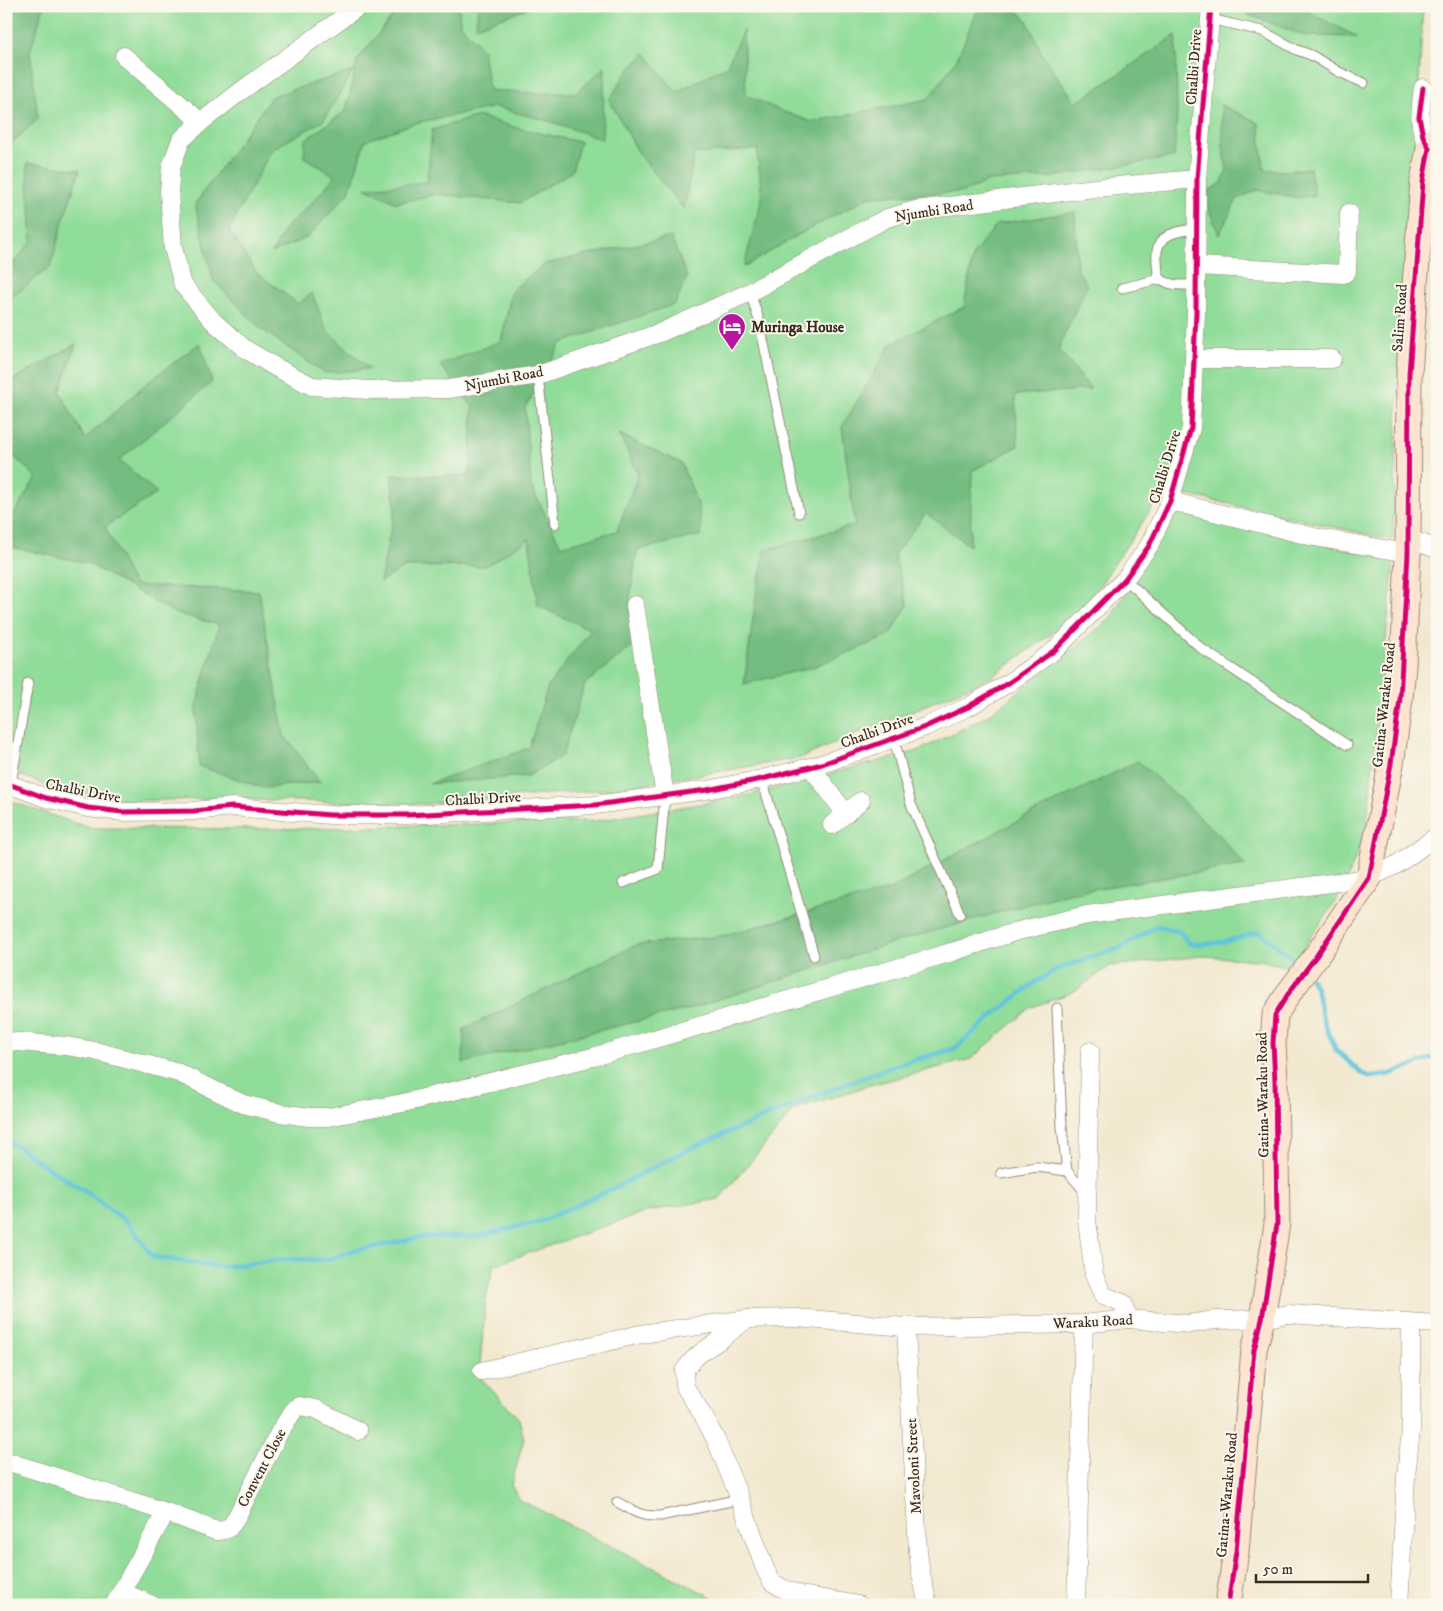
<svg xmlns="http://www.w3.org/2000/svg" width="1443" height="1611" font-family="'IM FELL DW Pica',serif">
<rect width="100%" height="100%" fill="#fbf7ec"/>
<filter id="ink" filterUnits="userSpaceOnUse"><feTurbulence type="fractalNoise" baseFrequency=".02" numOctaves="2"/><feDisplacementMap in="SourceGraphic" scale="10" xChannelSelector="R" yChannelSelector="G"/><feConvolveMatrix kernelMatrix="1 2 1 2 8 2 1 2 1" color-interpolation-filters="sRGB"/></filter>
<filter id="wash" filterUnits="userSpaceOnUse"><feTurbulence type="fractalNoise" baseFrequency=".0096" numOctaves="4" result="noise"/><feDisplacementMap in="SourceGraphic" scale="20" xChannelSelector="R" yChannelSelector="G"/><feGaussianBlur stdDeviation="1.12" result="paint"/><feColorMatrix in="noise" values="0 0 0 0 0 0 0 0 0 0 0 0 0 0 0 0 0 1.4 0 .05"/><feComposite in="paint" operator="in"/></filter>
<g filter="url(#wash)">
<rect width="100%" height="100%" fill="#f2e8cf"/>
<g fill="#90dc99" stroke="#66835c">
<path d="M 6,6 L 1423,6 L 1412,214 L 1398,398 L 1393,540 L 1183,494 L 1158,499 L 1081,613 L 990,678 L 800,758 L 614,789 L 426,804 L 214,799 L 117,801 L 49,787 L 6,769 Z"/>
<path d="M 1176,511 L 1394,560 L 1366,832 L 1342,892 L 1290,967 L 1259,960 L 1202,956 L 1110,966 L 1073,992 L 1030,1008 L 971,1059 L 870,1085 L 795,1109 L 719,1199 L 649,1211 L 494,1265 L 486,1297 L 479,1376 L 519,1419 L 524,1439 L 511,1485 L 520,1500 L 727,1605 L 6,1605 L 6,800 L 90,828 L 281,829 L 595,821 L 737,798 L 918,751 L 989,715 L 1109,620 Z"/>
</g>
<g fill="#74bc81" stroke="#587350">
<path d="M 6,6 L 44,6 L 30,52 L 38,119 L 6,148 Z"/>
<path d="M 399,6 L 459,6 L 460,24 L 483,50 L 489,90 L 533,93 L 576,93 L 605,67 L 602,139 L 552,122 L 495,107 L 415,123 L 365,141 L 349,192 L 308,237 L 272,253 L 285,228 L 312,203 L 335,176 L 304,157 L 305,140 L 346,111 L 357,61 L 396,12 Z"/>
<path d="M 478,6 L 534,6 L 476,27 Z"/>
<path d="M 979,6 L 1012,6 L 1027,20 L 1042,54 L 1076,103 L 1176,35 L 1177,114 L 1174,157 L 1052,177 L 989,181 L 963,192 L 871,196 L 807,230 L 744,267 L 762,198 L 757,149 L 694,154 L 684,209 L 640,155 L 609,100 L 627,72 L 645,53 L 676,92 L 727,66 L 743,30 L 746,95 L 779,110 L 812,122 L 928,99 L 957,59 Z"/>
<path d="M 1248,6 L 1297,6 L 1357,37 L 1305,36 L 1247,14 Z"/>
<path d="M 353,71 L 323,121 L 272,149 L 229,230 L 256,272 L 298,304 L 312,293 L 327,331 L 370,369 L 324,373 L 260,328 L 213,280 L 195,204 L 272,96 Z"/>
<path d="M 1221,105 L 1259,123 L 1264,169 L 1286,171 L 1310,168 L 1315,195 L 1299,198 L 1257,190 L 1237,199 L 1219,235 L 1203,194 L 1222,183 L 1227,170 L 1223,146 Z"/>
<path d="M 478,116 L 517,128 L 580,142 L 572,171 L 520,203 L 436,194 L 396,203 L 366,188 L 427,182 L 432,130 Z"/>
<path d="M 27,163 L 80,170 L 63,221 L 51,266 L 6,302 L 8,269 L 32,241 Z"/>
<path d="M 1075,212 L 1077,269 L 1087,285 L 1058,349 L 1091,389 L 1015,395 L 1018,446 L 972,471 L 970,546 L 926,513 L 894,555 L 908,605 L 889,636 L 813,667 L 744,684 L 757,589 L 765,550 L 855,525 L 842,427 L 891,344 L 964,307 L 973,255 L 997,224 Z"/>
<path d="M 671,237 L 687,277 L 675,304 L 561,343 L 525,408 L 531,486 L 561,546 L 617,531 L 638,474 L 619,434 L 681,463 L 698,504 L 702,535 L 637,550 L 629,604 L 636,643 L 585,684 L 562,756 L 528,776 L 429,784 L 529,748 L 548,686 L 591,630 L 538,606 L 529,539 L 486,566 L 405,567 L 380,582 L 395,509 L 391,475 L 470,476 L 473,407 L 440,365 L 501,341 L 512,290 L 545,264 Z"/>
<path d="M 200,343 L 212,382 L 119,460 L 157,493 L 105,527 L 134,585 L 259,591 L 284,735 L 320,782 L 263,788 L 199,766 L 196,706 L 219,625 L 175,613 L 87,563 L 6,546 L 6,528 L 36,477 L 6,449 L 6,384 L 76,344 L 60,392 L 85,439 L 148,382 Z"/>
<path d="M 1138,761 L 1215,831 L 1245,865 L 1068,893 L 899,941 L 689,1009 L 463,1063 L 464,1029 L 636,945 L 721,936 L 889,890 L 1023,818 Z"/>
</g>
<g fill="none" stroke-linecap="round" stroke-linejoin="round">
<g stroke="#5fc5dd" stroke-width="4.5">
<path d="M 1310,978 L 1316,988 L 1323,1020 L 1336,1050 L 1361,1073 L 1371,1077 L 1388,1075 L 1437,1056"/>
<path d="M 6,1142 L 19,1147 L 45,1166 L 88,1193 L 128,1223 L 153,1257 L 221,1267 L 284,1259 L 327,1260 L 354,1250 L 374,1247 L 422,1237 L 478,1236 L 542,1221 L 618,1186 L 689,1149 L 827,1091 L 897,1065 L 956,1048 L 992,1016 L 1033,984 L 1059,968 L 1119,948 L 1157,926 L 1180,932 L 1190,944 C 1219,945 1232,940 1259,932 L 1300,964"/>
</g>
</g>
</g>
<g filter="url(#ink)">
<g fill="none" stroke-linecap="round" stroke-linejoin="round">
<defs>
<g id="lane">
<path d="M 1210,19 L 1262,31 L 1297,50 L 1311,55 L 1339,72 L 1364,83"/>
<path d="M 1197,285 C 1185,285 1164,287 1158,275 C 1158,267 1155,255 1158,247 C 1163,232 1184,230 1197,229"/>
<path d="M 1122,288 L 1160,279"/>
<path d="M 750,292 L 759,320 L 799,513"/>
<path d="M 538,375 L 555,524"/>
<path d="M 1125,579 L 1202,649 L 1347,745"/>
<path d="M 894,739 L 911,804 L 960,914"/>
<path d="M 762,779 L 814,956"/>
<path d="M 11,784 L 28,683"/>
<path d="M 89,807 L 105,794"/>
<path d="M 623,883 L 658,869 L 665,796"/>
<path d="M 1057,1008 L 1062,1127 L 1067,1171 L 1086,1193"/>
<path d="M 1001,1173 L 1037,1167 L 1067,1171"/>
<path d="M 617,1502 C 634,1511 639,1517 660,1516 L 740,1499"/>
</g>
<g id="street">
<path d="M 359,6 L 241,91 L 201,122 L 181,140 L 171,167 L 169,192 L 173,248 L 183,285 L 214,322 L 245,349 L 277,368 L 312,386 L 369,390 L 449,389 L 538,375 L 662,332 L 750,292 L 862,231 L 887,218 L 916,210 L 1095,188 L 1197,179"/>
<path d="M 124,56 L 201,122"/>
<path d="M 1423,88 C 1420,111 1417,127 1429,148"/>
<path d="M 1197,266 L 1344,274 L 1347,271 L 1349,213"/>
<path d="M 1194,359 L 1332,359"/>
<path d="M 1170,501 L 1314,537 L 1408,553"/>
<path d="M 1407,540 L 1421,543 L 1437,549"/>
<path d="M 635,605 L 665,796"/>
<path d="M 811,767 L 846,814"/>
<path d="M 6,783 L 46,798 L 88,808 L 123,812 L 194,811 L 233,807 L 330,815 L 407,815 L 595,805 L 707,790 L 762,779 L 822,764 L 925,727 L 968,707 L 1010,682 L 1055,650 L 1125,579 L 1149,546 L 1170,501 L 1191,428 L 1196,312 L 1197,179 L 1211,6"/>
<path d="M 832,825 L 861,801"/>
<path d="M 6,1041 L 66,1046 L 95,1051 L 179,1073 L 243,1104 L 280,1113 L 309,1117 L 328,1117 L 403,1103 L 593,1057 L 952,952 L 1018,931 L 1087,915 L 1369,878 L 1396,865 L 1437,836"/>
<path d="M 1090,1051 L 1087,1220 L 1094,1275 L 1103,1295 L 1123,1303 L 1128,1319"/>
<path d="M 745,1321 C 737,1326 730,1332 723,1338 C 705,1350 697,1353 684,1371 L 685,1387 L 704,1417 L 716,1440 L 740,1499 L 765,1569 L 772,1582 L 784,1589 L 801,1595 L 859,1605"/>
<path d="M 906,1327 L 918,1552 L 921,1574 L 928,1605"/>
<path d="M 482,1371 L 641,1334 L 748,1319 L 796,1318 L 906,1327 L 1084,1324 L 1128,1319 L 1189,1324 L 1215,1320 L 1262,1319 L 1288,1314 L 1437,1324"/>
<path d="M 6,1461 L 166,1512 L 216,1531 C 226,1531 230,1528 235,1520 L 280,1431 L 294,1410 L 299,1406 L 316,1409 L 358,1431"/>
<path d="M 124,1587 L 127,1594 L 152,1605"/>
<path d="M 114,1605 L 166,1512"/>
<path d="M 1076,1605 L 1084,1324"/>
<path d="M 1399,1605 L 1406,1476 L 1411,1430 L 1411,1323"/>
</g>
<path id="secondary" d="M 1228,1605 L 1236,1551 L 1254,1350 L 1262,1319 L 1277,1224 L 1275,1081 L 1273,1043 L 1275,1015 L 1288,994 L 1317,955 L 1369,878 L 1391,764 L 1400,699 L 1403,666 L 1408,553 L 1409,374 L 1414,298 L 1423,182 L 1429,148 L 1437,137"/>
</defs>
<use href="#lane" stroke="#968976" stroke-width="11"/>
<use href="#street" stroke="#968976" stroke-width="19"/>
<use href="#secondary" stroke="#968976" stroke-width="27"/>
<use href="#lane" stroke="#fff" stroke-width="9"/>
<use href="#street" stroke="#fff" stroke-width="18"/>
<use href="#secondary" stroke="#fde4d0" stroke-width="25"/>
<defs>
<g id="cycleway">
<path d="M 6,783 L 46,798 L 88,808 L 123,812 L 194,811 L 233,807 L 330,815 L 407,815 L 595,805 L 707,790 L 762,779 L 822,764 L 925,727 L 968,707 L 1010,682 L 1055,650 L 1125,579 L 1149,546 L 1170,501 L 1191,428 L 1196,312 L 1197,179 L 1211,6"/>
<path d="M 1228,1605 L 1236,1551 L 1254,1350 L 1262,1319 L 1277,1224 L 1275,1081 L 1273,1043 L 1275,1015 L 1288,994 L 1317,955 L 1369,878 L 1391,764 L 1400,699 L 1408,553 L 1409,374 L 1423,182 L 1429,148 L 1423,136 L 1419,117 L 1423,88"/>
</g>
</defs>
<use href="#cycleway" stroke="#fbf7ec" stroke-width="8"/>
<use href="#cycleway" stroke="#d6006c" stroke-width="5"/>
</g>
</g>
<defs>
<symbol id="hotel-pin" viewBox="-11 -11 22 30"><path d="M0 17L-7.5 6A9.5 9.5 0 1 1 7.5 6Z" fill="#b5179e" stroke="#fbf7ec"/><path d="M-6-4.5h1.5V1H6V5H4.5V3h-9V5H-6ZM-4 0a1.8 1.8 0 1 1 3.6 0ZM.5 0V-2.5h3Q6-2.5 6 0Z" fill="#fff"/></symbol>
</defs>
<g fill-rule="evenodd">
<use href="#hotel-pin" x="716" y="311" width="32" height="43"/>
</g>
<g text-anchor="middle" dominant-baseline="central" stroke-width="4" stroke-linejoin="round" paint-order="stroke">
<g font-size="15" fill="#3b2a1e" stroke="#fbf7ec">
<text transform="translate(1194 67) rotate(-86)">Chalbi Drive</text>
<text transform="translate(934 211) rotate(-9)">Njumbi Road</text>
<text transform="translate(1400 318) rotate(-86)">Salim Road</text>
<text transform="translate(504 379) rotate(-11)">Njumbi Road</text>
<text transform="translate(1165 467) rotate(-73)">Chalbi Drive</text>
<text transform="translate(1384 705) rotate(-84)">Gatina-Waraku Road</text>
<text transform="translate(877 731) rotate(-20)">Chalbi Drive</text>
<text transform="translate(83 791) rotate(11)">Chalbi Drive</text>
<text transform="translate(483 799) rotate(-3)">Chalbi Drive</text>
<text transform="translate(1263 1095) rotate(-91)">Gatina-Waraku Road</text>
<text transform="translate(1093 1322) rotate(-3)">Waraku Road</text>
<text transform="translate(914 1466) rotate(-93)">Mavoloni Street</text>
<text transform="translate(262 1468) rotate(-62)">Convent Close</text>
<text transform="translate(1227 1495) rotate(-85)">Gatina-Waraku Road</text>
</g>
<g font-size="15" font-weight="bold" fill="#3b2a1e" stroke="#fbf7ec" text-anchor="start">
<text x="751" y="327">Muringa House</text>
</g>
</g>
<rect width="1443" height="1611" fill="none" stroke="#fbf7ec" stroke-width="25"/>
<path d="M1256 1574v8h112v-8" fill="none" stroke="#3b2a1e" stroke-width="2.5"/>
<text x="1263" y="1574" font-size="15" fill="#3b2a1e" stroke="#fbf7ec" stroke-width="4" paint-order="stroke">50 m</text>
</svg>
